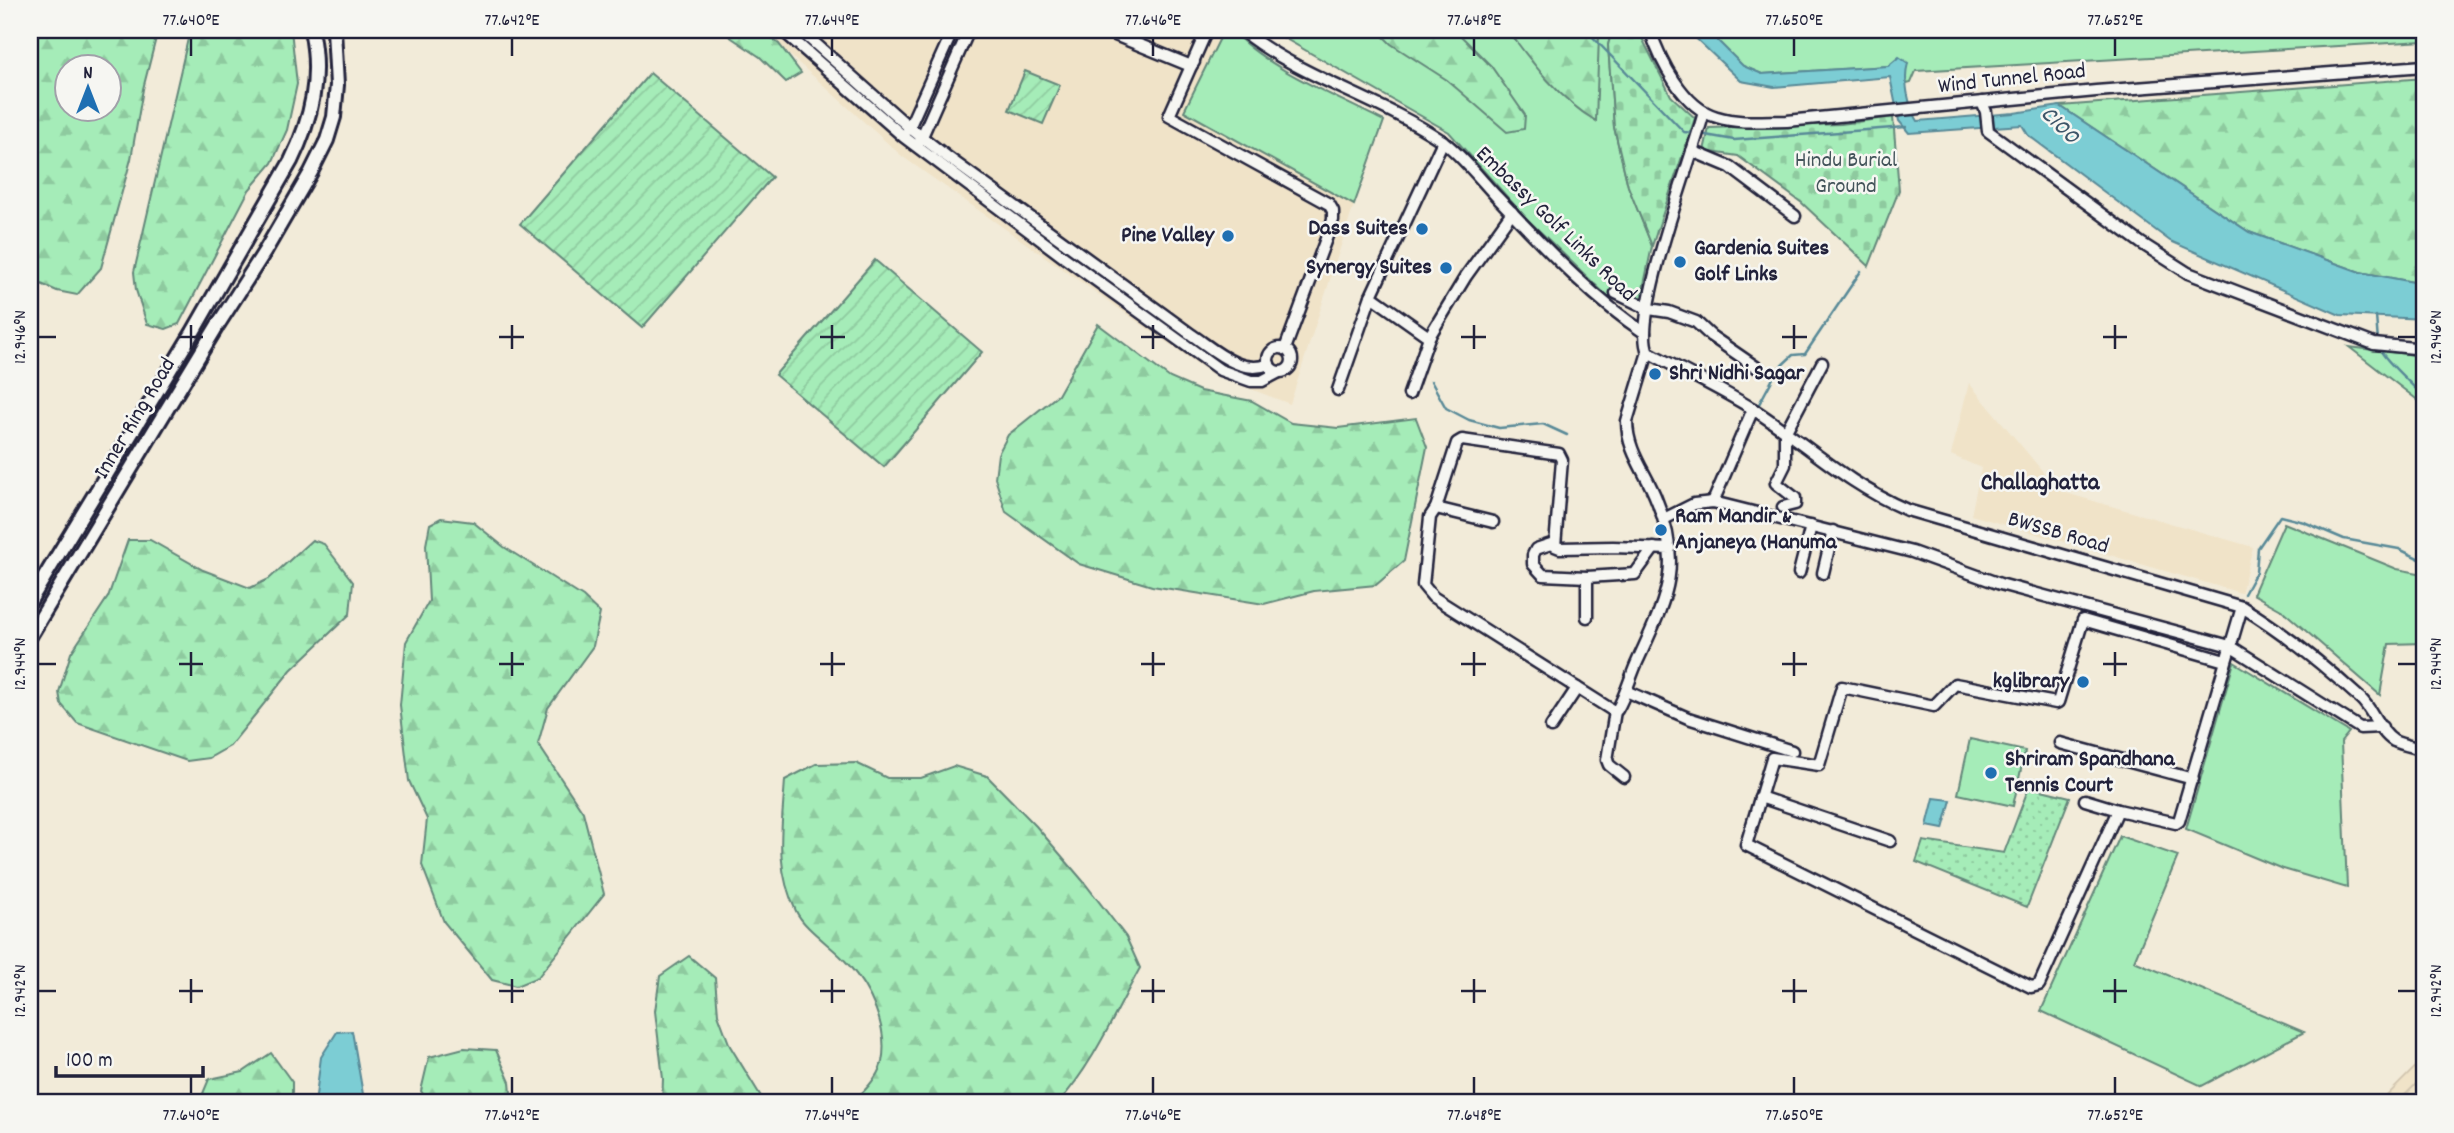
<svg xmlns="http://www.w3.org/2000/svg" width="2454" height="1133" font-family="Dekko,sans-serif">
<defs>
<pattern id="industrial-furrows" width="10" height="10" patternUnits="userSpaceOnUse" patternTransform="scale(1.75)"><rect width="10" height="10" fill="#f0e3c8"/><path d="M-1 1l2-2M0 10L10 0M9 11l2-2" fill="none" stroke="#cec2ad"/></pattern>
<pattern id="forest-firs" width="22" height="20" patternUnits="userSpaceOnUse" patternTransform="scale(1.75)"><rect width="22" height="20" fill="#a5ecb8"/><path d="M5 1l3.5 6h-7zM16 11l3.5 6h-7z" fill="#8eca9f"/></pattern>
<pattern id="cemetery-stones" width="16" height="16" patternUnits="userSpaceOnUse" patternTransform="scale(1.75)"><rect width="16" height="16" fill="#a5ecb8"/><path d="M2 7V4a2 2 0 0 1 4 0v3zM10 15v-3a2 2 0 0 1 4 0v3z" fill="#8eca9f"/></pattern>
<pattern id="park-dots" width="8" height="8" patternUnits="userSpaceOnUse" patternTransform="scale(1.75)"><rect width="8" height="8" fill="#a5ecb8"/><path d="M2 2h.1M6 6h.1" fill="none" stroke="#8eca9f" stroke-width="1.8" stroke-linecap="round"/></pattern>
<pattern id="garden-furrows" width="10" height="10" patternUnits="userSpaceOnUse" patternTransform="scale(1.75)"><rect width="10" height="10" fill="#a5ecb8"/><path d="M-1 1l2-2M0 10L10 0M9 11l2-2" fill="none" stroke="#8eca9f"/></pattern>
</defs>
<rect width="100%" height="100%" fill="#f2ebd9"/>
<filter id="ink" filterUnits="userSpaceOnUse"><feTurbulence type="fractalNoise" baseFrequency=".0143" numOctaves="2"/><feDisplacementMap in="SourceGraphic" scale="14" xChannelSelector="R" yChannelSelector="G"/><feConvolveMatrix kernelMatrix="1 2 1 2 8 2 1 2 1" color-interpolation-filters="sRGB"/></filter>
<g filter="url(#ink)">
<g fill="#f0e3c8">
<path d="M 762,30 L 1224,30 L 1184,111 L 1354,205 L 1290,404 L 1212,374 L 903,157 Z"/>
<path d="M 1969,383 L 2059,491 L 2253,547 L 2241,593 L 1971,515 L 1981,468 L 1951,455 Z"/>
</g>
<path fill="url(#industrial-furrows)" d="M 2424,1057 L 2424,1103 L 2378,1103 Z"/>
<g fill="#a5ecb8" stroke="#64877a" stroke-width="2">
<path d="M 1224,30 L 1232,30 C 1265,68 1338,97 1384,121 L 1354,205 L 1184,111 Z"/>
<path d="M 1270,30 L 1612,30 L 1608,45 L 1614,127 L 1628,186 L 1652,246 L 1639,309 L 1608,297 L 1526,218 L 1449,132 Z"/>
<path d="M 1707,30 L 2424,30 L 2424,41 L 1916,71 L 1911,83 L 1907,84 L 1905,72 L 1889,66 L 1762,74 L 1743,66 Z"/>
<path d="M 2349,347 L 2424,356 L 2424,405 Z"/>
<path d="M 2284,523 L 2397,569 L 2424,574 L 2424,643 L 2389,644 L 2380,695 L 2283,611 L 2253,594 Z"/>
<path d="M 2234,662 L 2349,732 L 2341,742 L 2347,888 L 2280,868 L 2186,829 Z"/>
<path d="M 1970,739 L 2025,751 L 2013,806 L 1958,794 Z"/>
<path d="M 2120,836 L 2178,856 L 2134,961 L 2304,1032 L 2202,1086 L 2041,1011 Z"/>
</g>
<g fill="url(#forest-firs)" stroke="#64877a" stroke-width="2" fill-rule="evenodd">
<path d="M 30,30 L 158,30 L 143,89 L 131,159 L 101,268 L 77,295 L 57,291 L 30,279 ZM 108,66 L 108,108 L 66,108 L 66,66 Z"/>
<path d="M 190,30 L 291,30 L 297,84 L 287,130 L 272,163 L 249,190 L 179,324 L 166,329 L 147,324 L 136,290 L 134,272 Z"/>
<path d="M 720,30 L 762,30 L 779,44 L 801,73 L 786,82 L 760,57 Z"/>
<path d="M 1377,30 L 1455,30 L 1491,66 L 1525,115 L 1524,129 L 1507,132 L 1447,80 L 1391,44 Z"/>
<path d="M 1508,30 L 1594,30 L 1599,35 L 1596,121 C 1560,100 1532,63 1508,30 Z"/>
<path d="M 2424,78 L 2424,284 L 2360,272 L 2249,232 L 2060,106 Z"/>
<path d="M 1098,324 L 1170,378 L 1200,391 L 1252,401 L 1291,423 L 1338,428 L 1416,418 L 1427,447 L 1404,561 L 1376,585 L 1314,591 L 1264,604 L 1152,586 L 1079,564 L 1006,512 L 995,478 L 998,454 L 1008,435 L 1058,395 Z"/>
<path d="M 441,518 L 473,522 L 504,547 L 583,597 L 600,613 L 593,646 L 548,708 L 538,744 L 583,812 L 604,894 L 538,977 L 516,986 L 492,980 L 444,922 L 422,865 L 427,819 L 409,781 L 400,705 L 406,642 L 429,601 L 426,545 L 430,524 Z"/>
<path d="M 128,540 L 150,540 L 203,570 L 250,588 L 269,579 L 312,540 L 324,544 L 353,582 L 350,614 L 291,670 L 230,746 L 209,758 L 187,761 L 77,723 L 61,704 L 59,692 L 71,653 L 108,597 Z"/>
<path d="M 856,763 L 887,778 L 921,778 L 954,766 L 987,776 L 1036,826 L 1083,881 L 1126,937 L 1140,968 C 1115,1013 1093,1065 1058,1103 L 849,1103 C 862,1095 878,1078 882,1062 C 889,1028 870,989 848,964 C 834,947 805,930 796,911 C 774,866 782,828 785,780 L 816,764 Z"/>
<path d="M 689,956 L 715,978 L 718,1014 L 730,1046 L 765,1103 L 662,1103 L 663,1079 L 655,1011 L 660,976 Z"/>
<path d="M 464,1048 L 496,1050 L 510,1082 L 512,1103 L 429,1103 L 421,1091 L 429,1057 Z"/>
<path d="M 271,1053 L 292,1082 L 292,1103 L 199,1103 L 209,1079 L 243,1072 Z"/>
</g>
<g fill="url(#cemetery-stones)" stroke="#64877a" stroke-width="2">
<path d="M 1612,30 L 1638,30 L 1671,96 L 1695,118 L 1652,246 L 1628,186 L 1614,127 L 1608,45 Z"/>
<path d="M 1893,117 L 1899,190 L 1869,266 L 1802,203 L 1738,156 L 1704,151 L 1709,128 L 1841,124 Z"/>
</g>
<path fill="url(#park-dots)" stroke="#64877a" stroke-width="2" d="M 2029,787 L 2070,797 L 2027,907 L 1916,862 L 1923,841 L 2004,853 Z"/>
<g fill="url(#garden-furrows)" stroke="#64877a" stroke-width="2">
<path d="M 1025,71 L 1060,85 L 1043,124 L 1009,110 Z"/>
<path d="M 650,73 L 772,177 L 642,328 L 520,224 Z"/>
<path d="M 875,260 L 982,352 L 884,467 L 775,375 Z"/>
</g>
<g fill="#7ccdd4" stroke="#588997" stroke-width="2">
<path d="M 1687,30 L 1707,30 L 1743,66 L 1762,74 L 1888,66 L 1899,57 L 1908,63 C 1903,80 1908,106 1918,121 L 2014,113 L 2060,106 L 2249,232 L 2360,272 L 2424,284 L 2424,319 L 2340,315 L 2170,241 L 2028,135 L 2022,125 L 1909,133 L 1899,121 L 1890,77 L 1774,87 L 1741,81 Z"/>
<path d="M 1934,798 L 1951,800 L 1943,829 L 1927,826 Z"/>
<path d="M 352,1031 L 364,1100 L 367,1103 L 315,1103 L 321,1057 L 337,1032 Z"/>
</g>
<g fill="none" stroke-linecap="round" stroke-linejoin="round">
<g stroke="#588997" stroke-width="2.5">
<path d="M 1586,30 L 1684,132 L 1693,133"/>
<path d="M 1700,134 L 1734,140 L 1906,127"/>
<path d="M 2376,316 L 2378,342"/>
<path d="M 2380,349 C 2382,358 2415,387 2424,397"/>
<path d="M 1431,381 L 1446,408 L 1469,420 L 1499,428 L 1543,424 L 1567,435"/>
<path d="M 1758,406 L 1778,369 L 1793,355 L 1805,354 L 1861,271"/>
<path d="M 2244,594 L 2256,572 L 2258,548 L 2280,516 L 2304,522 L 2344,539 L 2399,549 L 2424,561"/>
</g>
<defs>
<g id="minor">
<path d="M 782,30 L 904,137 L 1065,258 L 1220,370 L 1251,381 L 1262,381 L 1279,372"/>
<path d="M 800,30 L 910,128 L 946,156 L 1192,335 C 1213,349 1241,376 1269,364"/>
<path d="M 1103,30 L 1191,66 L 1194,62"/>
<path d="M 1207,30 L 1169,116 L 1329,204 L 1333,211 L 1333,220 L 1285,349"/>
<path d="M 1241,30 C 1301,78 1378,98 1441,140 C 1459,152 1481,180 1497,197 C 1543,245 1589,296 1645,333"/>
<path d="M 1650,30 C 1660,60 1683,108 1717,117 C 1739,124 1764,121 1787,121 L 2096,91 L 2424,66"/>
<path d="M 1982,102 L 1986,112 L 1988,131 L 2141,243 L 2188,273 L 2374,344 L 2424,349"/>
<path d="M 1704,112 C 1693,156 1631,317 1648,352 C 1683,371 1719,388 1753,409 C 1807,444 1845,483 1907,510 L 2242,607 C 2285,633 2324,665 2361,699 C 2373,710 2379,732 2394,741 C 2403,745 2415,747 2424,750"/>
<path d="M 908,130 L 953,30"/>
<path d="M 920,141 L 969,30"/>
<path d="M 1692,151 L 1730,167 L 1795,216"/>
<path d="M 1616,293 L 1649,309 L 1669,312 L 1696,322 L 1711,336 L 1756,367"/>
<path d="M 1371,296 L 1429,337"/>
<circle cx="1280" cy="360" r="12"/>
<path d="M 1648,352 L 1627,421 C 1627,453 1647,473 1657,501 C 1684,568 1665,600 1638,660 C 1630,677 1626,695 1617,710 L 1612,710 L 1433,597 L 1423,585 L 1430,517 L 1436,508 L 1457,443 L 1462,440 L 1559,454 L 1562,460 L 1555,546 L 1560,548 L 1613,547 L 1670,549"/>
<path d="M 1338,390 L 1371,296 L 1443,141"/>
<path d="M 1409,394 L 1429,337 L 1466,276 L 1512,212"/>
<path d="M 1713,502 L 1753,409"/>
<path d="M 1783,507 L 1795,504 L 1795,498 L 1776,483 L 1785,465 L 1785,433 L 1822,363"/>
<path d="M 1436,508 L 1493,522"/>
<path d="M 1664,519 L 1694,504 L 1713,502 L 1912,552 L 2000,584 L 2230,646 L 2360,728 L 2382,727"/>
<path d="M 1554,543 L 1536,549 L 1533,555 L 1533,564 L 1543,575 L 1587,577 L 1635,574 L 1654,548"/>
<path d="M 1799,573 L 1811,526"/>
<path d="M 1823,573 L 1833,531"/>
<path d="M 1587,577 L 1587,617"/>
<path d="M 2225,661 L 2083,620 L 2058,702 L 2056,703 L 1955,684 L 1934,706 L 1842,687 L 1819,765 L 1772,758 L 1746,845 L 2031,987 L 2039,985 L 2118,810 L 2176,823 L 2179,821 L 2242,607"/>
<path d="M 1626,691 L 1688,718 L 1792,751"/>
<path d="M 1615,711 L 1607,760 L 1609,765 L 1624,777"/>
<path d="M 1551,727 L 1577,688"/>
<path d="M 2060,743 L 2193,779"/>
<path d="M 1760,797 L 1890,841"/>
<path d="M 2085,800 L 2118,810"/>
</g>
<g id="major">
<path d="M 30,601 L 193,332 L 291,161 C 312,118 321,77 311,30"/>
<path d="M 30,636 L 217,326 L 265,251 L 311,172 L 327,140 L 334,117 L 337,85 L 334,30"/>
</g>
</defs>
<use href="#minor" stroke="#22223b" stroke-width="15"/>
<use href="#major" stroke="#22223b" stroke-width="18"/>
<use href="#minor" stroke="#f6f6f2" stroke-width="10"/>
<use href="#major" stroke="#f6f6f2" stroke-width="12"/>
</g>
</g>
<path fill="none" stroke="#22223b" stroke-width="2.5" d="M 191,38 L 191,56M 512,38 L 512,56M 832,38 L 832,56M 1153,38 L 1153,56M 1474,38 L 1474,56M 1794,38 L 1794,56M 2115,38 L 2115,56M 191,325 L 191,349M 512,325 L 512,349M 832,325 L 832,349M 1153,325 L 1153,349M 1474,325 L 1474,349M 1794,325 L 1794,349M 2115,325 L 2115,349M 38,337 L 56,337M 179,337 L 203,337M 499,337 L 524,337M 820,337 L 845,337M 1141,337 L 1165,337M 1461,337 L 1486,337M 1782,337 L 1807,337M 2103,337 L 2127,337M 2398,337 L 2416,337M 191,652 L 191,676M 512,652 L 512,676M 832,652 L 832,676M 1153,652 L 1153,676M 1474,652 L 1474,676M 1794,652 L 1794,676M 2115,652 L 2115,676M 38,664 L 56,664M 179,664 L 203,664M 499,664 L 524,664M 820,664 L 845,664M 1141,664 L 1165,664M 1461,664 L 1486,664M 1782,664 L 1807,664M 2103,664 L 2127,664M 2398,664 L 2416,664M 191,979 L 191,1003M 512,979 L 512,1003M 832,979 L 832,1003M 1153,979 L 1153,1003M 1474,979 L 1474,1003M 1794,979 L 1794,1003M 2115,979 L 2115,1003M 38,991 L 56,991M 179,991 L 203,991M 499,991 L 524,991M 820,991 L 845,991M 1141,991 L 1165,991M 1461,991 L 1486,991M 1782,991 L 1807,991M 2103,991 L 2127,991M 2398,991 L 2416,991M 191,1077 L 191,1094M 512,1077 L 512,1094M 832,1077 L 832,1094M 1153,1077 L 1153,1094M 1474,1077 L 1474,1094M 1794,1077 L 1794,1094M 2115,1077 L 2115,1094"/>
<g fill="#1f6fb2" stroke="#f6f6f2" stroke-width="2.5">
<circle cx="1422" cy="229" r="7"/>
<circle cx="1228" cy="236" r="7"/>
<circle cx="1680" cy="262" r="7"/>
<circle cx="1446" cy="268" r="7"/>
<circle cx="1655" cy="374" r="7"/>
<circle cx="1661" cy="530" r="7"/>
<circle cx="2083" cy="682" r="7"/>
<circle cx="1991" cy="773" r="7"/>
</g>
<g text-anchor="middle" dominant-baseline="central" stroke-width="5" stroke-linejoin="round" paint-order="stroke">
<g font-size="23" fill="#22223b" stroke="#f6f6f2">
<text transform="translate(2012 80) rotate(-6)">Wind Tunnel Road</text>
<text transform="translate(1555 225) rotate(44)">Embassy Golf Links Road</text>
<text transform="translate(136 419) rotate(-59)">Inner Ring Road</text>
<text transform="translate(2058 534) rotate(16)">BWSSB Road</text>
</g>
<g font-size="23" fill="#43545a" stroke="#f6f6f2">
<text x="1846" y="161">Hindu Burial<tspan x="1846" dy="26">Ground</tspan></text>
</g>
<g font-size="23" font-weight="bold" fill="#22223b" stroke="#f6f6f2" text-anchor="end">
<text x="1408" y="229">Dass Suites</text>
<text x="1214" y="236">Pine Valley</text>
<text x="1694" y="249" text-anchor="start">Gardenia Suites<tspan x="1694" dy="26">Golf Links</tspan></text>
<text x="1432" y="268">Synergy Suites</text>
<text x="1669" y="374" text-anchor="start">Shri Nidhi Sagar</text>
<text x="1675" y="517" text-anchor="start">Ram Mandir &amp;<tspan x="1675" dy="26">Anjaneya (Hanuma</tspan></text>
<text x="2069" y="682">kglibrary</text>
<text x="2005" y="760" text-anchor="start">Shriram Spandhana<tspan x="2005" dy="26">Tennis Court</tspan></text>
</g>
<g font-size="24" font-style="italic" fill="#3d5569" stroke="#f6f6f2">
<text transform="translate(2059 126) rotate(44)">C100</text>
</g>
<g font-size="24" font-weight="bold" fill="#22223b" stroke="#f6f6f2">
<text x="2040" y="484">Challaghatta</text>
</g>
</g>
<rect width="2454" height="1133" fill="none" stroke="#f6f6f2" stroke-width="77"/>
<g transform="translate(88 88)"><circle r="33" fill="#f6f6f2" stroke="#a1a1a9" stroke-width="2"/>
<path d="M0-5L12 26L0 18L-12 26Z" fill="#1f6fb2"/>
<text y="-10" font-size="19" font-weight="bold" text-anchor="middle" fill="#22223b">N</text>
</g>
<path d="M56 1066v10h147v-10" fill="none" stroke="#22223b" stroke-width="3.5"/>
<text x="66" y="1066" font-size="21" fill="#22223b" stroke="#f6f6f2" stroke-width="5" paint-order="stroke">100 m</text>
<rect x="38" y="38" width="2378" height="1056" fill="none" stroke="#22223b" stroke-width="2.5"/>
<g font-size="18" text-anchor="middle" fill="#22223b">
<text x="191" y="25">77.640°E</text>
<text x="512" y="25">77.642°E</text>
<text x="832" y="25">77.644°E</text>
<text x="1153" y="25">77.646°E</text>
<text x="1474" y="25">77.648°E</text>
<text x="1794" y="25">77.650°E</text>
<text x="2115" y="25">77.652°E</text>
<text transform="translate(19 337) rotate(-90)" y="6">12.946°N</text>
<text transform="translate(2435 337) rotate(-90)" y="6">12.946°N</text>
<text transform="translate(19 664) rotate(-90)" y="6">12.944°N</text>
<text transform="translate(2435 664) rotate(-90)" y="6">12.944°N</text>
<text transform="translate(19 991) rotate(-90)" y="6">12.942°N</text>
<text transform="translate(2435 991) rotate(-90)" y="6">12.942°N</text>
<text x="191" y="1120">77.640°E</text>
<text x="512" y="1120">77.642°E</text>
<text x="832" y="1120">77.644°E</text>
<text x="1153" y="1120">77.646°E</text>
<text x="1474" y="1120">77.648°E</text>
<text x="1794" y="1120">77.650°E</text>
<text x="2115" y="1120">77.652°E</text>
</g>
</svg>
